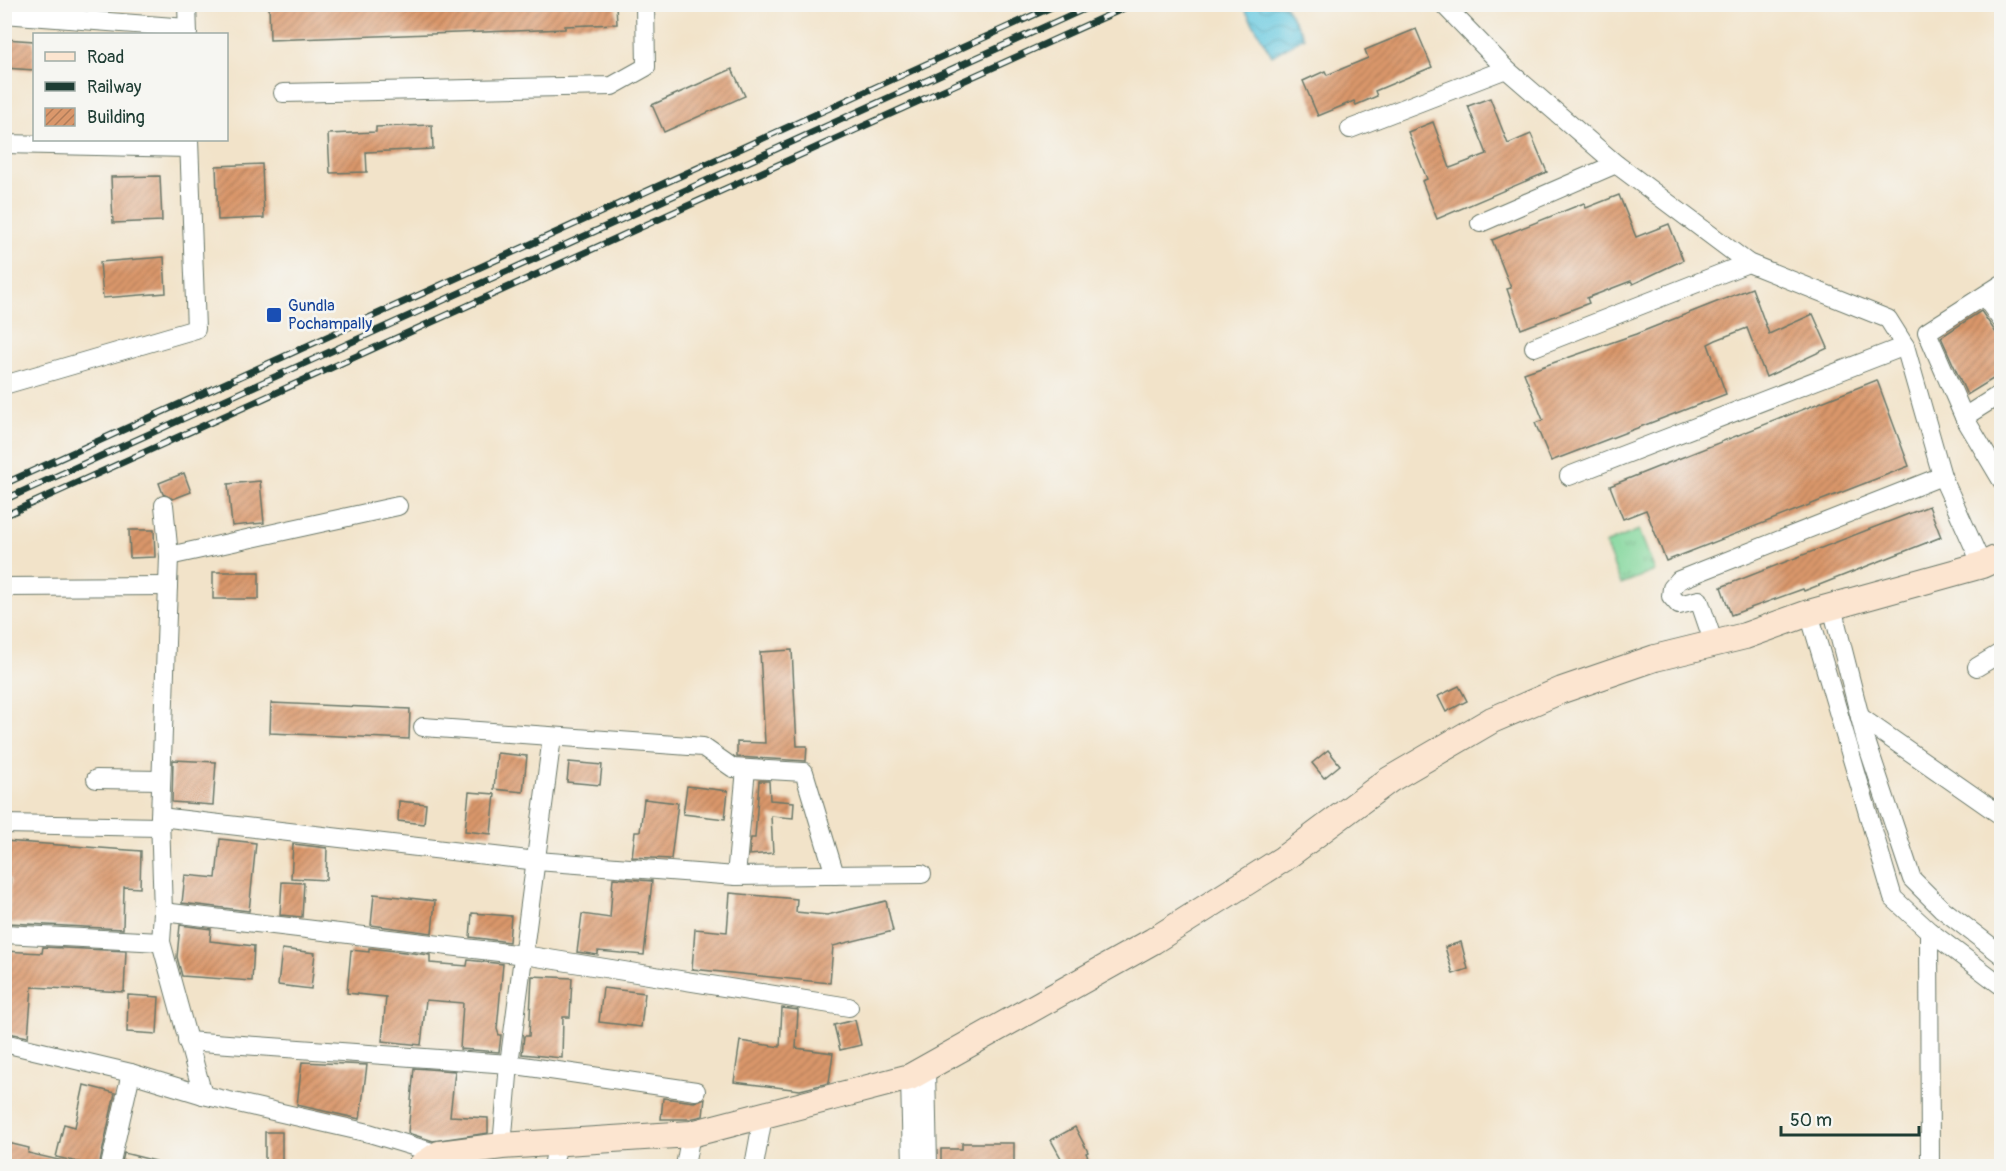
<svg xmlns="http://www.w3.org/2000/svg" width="2006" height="1171" font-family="Pangolin,sans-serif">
<defs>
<pattern id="grass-tufts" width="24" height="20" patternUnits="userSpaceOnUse" patternTransform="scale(1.5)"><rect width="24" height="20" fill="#80d69a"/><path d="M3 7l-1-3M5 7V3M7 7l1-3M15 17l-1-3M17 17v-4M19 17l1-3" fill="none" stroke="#68af7e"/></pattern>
<pattern id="water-waves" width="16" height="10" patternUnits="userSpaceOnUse" patternTransform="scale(1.5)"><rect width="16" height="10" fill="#62c7df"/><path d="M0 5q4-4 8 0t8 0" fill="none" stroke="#50a3b6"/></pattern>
<pattern id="building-hatch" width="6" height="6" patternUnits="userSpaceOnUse" patternTransform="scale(1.5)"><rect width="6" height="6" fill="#da976b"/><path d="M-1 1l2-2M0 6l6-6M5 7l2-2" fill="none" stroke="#b07c59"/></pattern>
</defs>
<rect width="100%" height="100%" fill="#f6f6f2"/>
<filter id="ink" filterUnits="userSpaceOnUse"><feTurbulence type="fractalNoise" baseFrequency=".0167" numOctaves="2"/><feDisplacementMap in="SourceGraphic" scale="12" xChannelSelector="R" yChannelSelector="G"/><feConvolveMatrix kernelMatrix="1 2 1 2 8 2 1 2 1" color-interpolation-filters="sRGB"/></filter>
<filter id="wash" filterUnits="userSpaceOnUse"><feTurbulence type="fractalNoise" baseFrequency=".008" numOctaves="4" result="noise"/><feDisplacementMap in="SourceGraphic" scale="24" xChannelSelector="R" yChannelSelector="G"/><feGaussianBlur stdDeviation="1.35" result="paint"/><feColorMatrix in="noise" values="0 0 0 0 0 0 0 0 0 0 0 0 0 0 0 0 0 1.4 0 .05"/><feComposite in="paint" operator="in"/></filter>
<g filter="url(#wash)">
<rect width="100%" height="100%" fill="#f2e3c9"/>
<path fill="url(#grass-tufts)" stroke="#508a67" stroke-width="1.5" d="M 1639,530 L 1655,571 L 1621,584 L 1605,544 Z"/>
<path fill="url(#water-waves)" stroke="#40828a" stroke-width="1.5" d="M 1255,4 L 1285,5 L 1304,37 L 1272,56 L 1245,10 Z"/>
<g id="blocks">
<g fill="url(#building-hatch)">
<path d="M 269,4 L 616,4 L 617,24 L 565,26 L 565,29 L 270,40 Z"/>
<path d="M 1416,29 L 1432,67 L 1375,91 L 1377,96 L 1356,105 L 1354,101 L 1318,116 L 1303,81 L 1325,71 L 1327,75 L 1368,58 L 1365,50 Z"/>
<path d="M 4,39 L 34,41 L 34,70 L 4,68 Z"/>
<path d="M 732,69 L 745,96 L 664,132 L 652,105 Z"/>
<path d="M 1490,98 L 1508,144 L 1531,134 L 1547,172 L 1437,219 L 1422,181 L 1427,179 L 1408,132 L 1433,122 L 1450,168 L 1487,154 L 1468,106 Z"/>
<path d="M 432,125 L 433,149 L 366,152 L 367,172 L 330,173 L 328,134 L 376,132 L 376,127 Z"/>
<path d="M 262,164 L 264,218 L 218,220 L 216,166 Z"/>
<path d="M 160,176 L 162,221 L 113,223 L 111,177 Z"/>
<path d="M 1619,195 L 1636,237 L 1669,224 L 1683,260 L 1633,284 L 1631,281 L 1587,298 L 1589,303 L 1521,329 L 1507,289 L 1511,288 L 1492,240 L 1584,203 L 1586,208 Z"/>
<path d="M 164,257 L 166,293 L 103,298 L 100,262 Z"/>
<path d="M 1752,288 L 1769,334 L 1813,314 L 1828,348 L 1766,377 L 1747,328 L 1716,340 L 1708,344 L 1726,394 L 1551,461 L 1535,423 L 1543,420 L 1524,373 L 1636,334 Z"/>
<path d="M 1981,311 L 2001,340 L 2001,374 L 1967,395 L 1941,337 Z"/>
<path d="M 1877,380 L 1909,466 L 1666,561 L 1646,510 L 1623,519 L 1610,486 Z"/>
<path d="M 184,473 L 191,492 L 173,499 L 163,494 L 159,483 Z"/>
<path d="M 260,481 L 264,523 L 232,526 L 228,484 Z"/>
<path d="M 1929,506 L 1941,537 L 1804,591 L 1803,589 L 1731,615 L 1721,587 Z"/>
<path d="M 129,530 L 154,530 L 155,557 L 130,558 Z"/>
<rect x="213" y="572" width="46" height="27"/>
<path d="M 792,650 L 797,746 L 807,746 L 806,761 L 737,757 L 737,742 L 765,743 L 760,652 Z"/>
<path d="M 1459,686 L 1467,701 L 1446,712 L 1438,696 Z"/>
<path d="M 271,703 L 410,709 L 409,739 L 270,733 Z"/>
<path d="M 1328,750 L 1340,765 L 1324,778 L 1312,763 Z"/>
<path d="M 497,753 L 527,756 L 523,792 L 494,789 Z"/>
<path d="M 173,760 L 216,762 L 213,805 L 172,802 Z"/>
<path d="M 569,762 L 602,765 L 600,785 L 567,782 Z"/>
<path d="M 759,781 L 769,781 L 770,800 L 794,802 L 793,818 L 771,816 L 773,853 L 749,855 L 751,838 L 755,838 Z"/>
<path d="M 687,786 L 728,791 L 725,819 L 683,814 Z"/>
<path d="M 469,792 L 495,794 L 491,834 L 465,831 Z"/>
<path d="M 644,799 L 678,803 L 671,859 L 632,857 L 635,832 L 640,832 Z"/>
<path d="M 399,801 L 426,804 L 424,824 L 398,821 Z"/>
<path d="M 220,839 L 256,843 L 249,911 L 182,903 L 185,875 L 216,878 Z"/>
<path d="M 4,841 L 141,851 L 140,888 L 124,887 L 123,929 L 9,923 L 10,879 L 4,879 Z"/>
<path d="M 293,844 L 327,848 L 326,880 L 291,878 Z"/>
<path d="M 613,878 L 652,881 L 644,955 L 598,951 L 598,955 L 577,952 L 582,914 L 610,918 Z"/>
<path d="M 282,882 L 304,883 L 302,917 L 280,915 Z"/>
<path d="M 730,893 L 797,899 L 796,912 L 827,915 L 886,901 L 893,931 L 833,946 L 830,983 L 692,969 L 695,929 L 727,932 Z"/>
<path d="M 374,894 L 435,901 L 432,933 L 371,925 Z"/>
<path d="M 472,913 L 511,916 L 509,942 L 470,937 Z"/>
<path d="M 180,925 L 211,929 L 210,941 L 254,946 L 252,981 L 182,976 L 177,957 Z"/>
<path d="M 1461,942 L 1468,969 L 1453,974 L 1445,947 Z"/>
<path d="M 43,947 L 126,951 L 124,992 L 32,987 L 28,1037 L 4,1032 L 4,951 L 42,953 Z"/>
<path d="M 369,948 L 430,955 L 430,963 L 467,966 L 468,960 L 503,964 L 497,1029 L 499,1035 L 501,1035 L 499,1052 L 460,1049 L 463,1003 L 426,1000 L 421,1045 L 382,1041 L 386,997 L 347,993 L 351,950 L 369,952 Z"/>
<path d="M 282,949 L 315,953 L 311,989 L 278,985 Z"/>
<path d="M 532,976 L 572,978 L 570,1017 L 563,1017 L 562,1058 L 522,1054 L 524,1036 L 529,1036 Z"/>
<path d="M 603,988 L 645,993 L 641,1027 L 599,1022 Z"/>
<path d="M 128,995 L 159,997 L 157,1034 L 127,1032 Z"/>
<path d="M 782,1008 L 798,1010 L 796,1048 L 833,1053 L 829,1083 L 800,1090 L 734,1082 L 740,1041 L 780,1047 Z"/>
<path d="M 855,1020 L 861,1045 L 840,1050 L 834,1025 Z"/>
<path d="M 302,1062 L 367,1065 L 360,1119 L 297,1105 Z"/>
<path d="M 414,1068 L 455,1071 L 450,1116 L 488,1118 L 488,1133 L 433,1141 L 408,1133 Z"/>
<path d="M 84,1085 L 115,1093 L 99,1167 L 56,1157 L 64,1124 L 75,1127 Z"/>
<path d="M 663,1098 L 694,1102 L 705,1098 L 703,1116 L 689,1119 L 661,1119 Z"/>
<path d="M 1075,1127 L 1088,1152 L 1086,1153 L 1093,1167 L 1066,1167 L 1051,1140 Z"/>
<rect x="265" y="1132" width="17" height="35"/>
<path d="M 4,1142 L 29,1148 L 28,1153 L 63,1161 L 62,1167 L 4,1167 Z"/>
<path d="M 962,1143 L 1014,1143 L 1014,1167 L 941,1167 L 941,1149 L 962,1149 Z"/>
<path d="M 124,1153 L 156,1161 L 156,1167 L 121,1167 Z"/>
</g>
</g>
</g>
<g filter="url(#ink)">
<use href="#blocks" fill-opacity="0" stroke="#697768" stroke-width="1.5"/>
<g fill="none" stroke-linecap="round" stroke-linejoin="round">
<defs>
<g id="minor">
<path d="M 187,4 L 188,34"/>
<path d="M 1443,4 L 1506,69 L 1616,164 L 1748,263 L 1888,319 L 1905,346 L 1942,476 L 1982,565"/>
<path d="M 4,14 L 187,28"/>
<path d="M 283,93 L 612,86 L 646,67 L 645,4"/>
<path d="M 1350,129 L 1506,69"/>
<path d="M 4,144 L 189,148"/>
<path d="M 1480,223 L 1616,164"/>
<path d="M 2002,284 L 1927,332 L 1964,417 L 2002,481"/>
<path d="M 1984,296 L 2002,321"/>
<path d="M 1534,347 L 1748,263"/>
<path d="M 4,385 L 196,329 L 189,140"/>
<path d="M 1964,417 L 2002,393"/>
<path d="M 1569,476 L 1905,346"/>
<path d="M 169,556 L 398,506"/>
<path d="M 4,587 L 168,586"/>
<path d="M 1832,607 L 1866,741 L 1912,879 L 1941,908 L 2002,955"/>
<path d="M 1809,613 L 1893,898 L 1929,931 L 2002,986"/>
<path d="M 1714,644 L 1699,600 L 1679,605 L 1671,596 L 1672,588 L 1679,580 L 1942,476"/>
<path d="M 1977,667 L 2002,652"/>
<path d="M 1860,717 L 2002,816"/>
<path d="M 423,727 L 703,747 L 733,768 L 804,772 L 835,875"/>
<path d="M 96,779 L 161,780"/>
<path d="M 160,817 L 169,556 L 164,505"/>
<path d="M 4,824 L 160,827"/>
<path d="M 736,876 L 746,769"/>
<path d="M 163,912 L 524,955 L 849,1007"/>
<path d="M 1929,931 L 1930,1166"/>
<path d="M 4,934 L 161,942"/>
<path d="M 187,1041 L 509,1064 L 696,1091"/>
<path d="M 4,1043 L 131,1073 L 203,1095 L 369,1133 L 439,1154"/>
<path d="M 926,1069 L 928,1166"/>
<path d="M 910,1077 L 912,1166"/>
<path d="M 203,1095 L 161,942 L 163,912 L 160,817 L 537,861 L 736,876 L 922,874"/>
<path d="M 502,1146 L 509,1064 L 552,737"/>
<path d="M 110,1166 L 131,1073"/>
<path d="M 553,1166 L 558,1143"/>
<path d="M 685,1166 L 691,1134"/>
<path d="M 754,1166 L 763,1117"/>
</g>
<path id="secondary" d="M 421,1166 L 439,1154 L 502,1146 L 691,1134 L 910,1077 L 1153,941 L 1283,859 L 1389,780 L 1492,720 L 1562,690 L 1655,658 L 1745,636 L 1809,613 L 1982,565 L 2002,556"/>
</defs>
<use href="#minor" stroke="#697768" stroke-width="20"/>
<use href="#secondary" stroke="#697768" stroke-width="28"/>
<use href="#minor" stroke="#fff" stroke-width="18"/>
<use href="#secondary" stroke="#fce5d0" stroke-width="26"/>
<defs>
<g id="rail">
<path d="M 4,484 L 1058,4"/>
<path d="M 4,500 L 1095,4"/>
<path d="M 4,516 L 1133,4"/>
</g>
</defs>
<use href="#rail" stroke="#1f3d34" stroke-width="7"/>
<use href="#rail" stroke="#f6f6f2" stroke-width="4.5" stroke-dasharray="14" stroke-linecap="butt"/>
</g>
</g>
<rect fill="#1a4fb4" stroke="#f6f6f2" stroke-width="2" x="266" y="307" width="16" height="16" rx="3"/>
<g text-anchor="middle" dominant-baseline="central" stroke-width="5" stroke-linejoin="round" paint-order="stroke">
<g font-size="16" fill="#164399" stroke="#f6f6f2" text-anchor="start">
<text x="288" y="306">Gundla<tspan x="288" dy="18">Pochampally</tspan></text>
</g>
</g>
<rect width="2006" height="1171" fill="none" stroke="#f6f6f2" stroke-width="24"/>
<rect x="33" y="33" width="195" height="108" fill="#f6f6f2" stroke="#a0aca6" stroke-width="1.5"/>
<rect x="45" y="52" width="30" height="9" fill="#fce5d0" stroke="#a0aca6" stroke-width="1.5"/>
<text x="87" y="63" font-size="18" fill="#1f3d34">Road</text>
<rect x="45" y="82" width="30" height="9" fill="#1f3d34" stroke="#a0aca6" stroke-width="1.5"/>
<text x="87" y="93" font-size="18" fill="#1f3d34">Railway</text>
<rect x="45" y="108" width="30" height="18" fill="url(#building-hatch)" stroke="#a0aca6" stroke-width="1.5"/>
<text x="87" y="123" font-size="18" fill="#1f3d34">Building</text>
<path d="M1781 1126v9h138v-9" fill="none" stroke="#1f3d34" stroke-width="3"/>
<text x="1790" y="1126" font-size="18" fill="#1f3d34" stroke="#f6f6f2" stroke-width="4.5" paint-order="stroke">50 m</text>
</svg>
